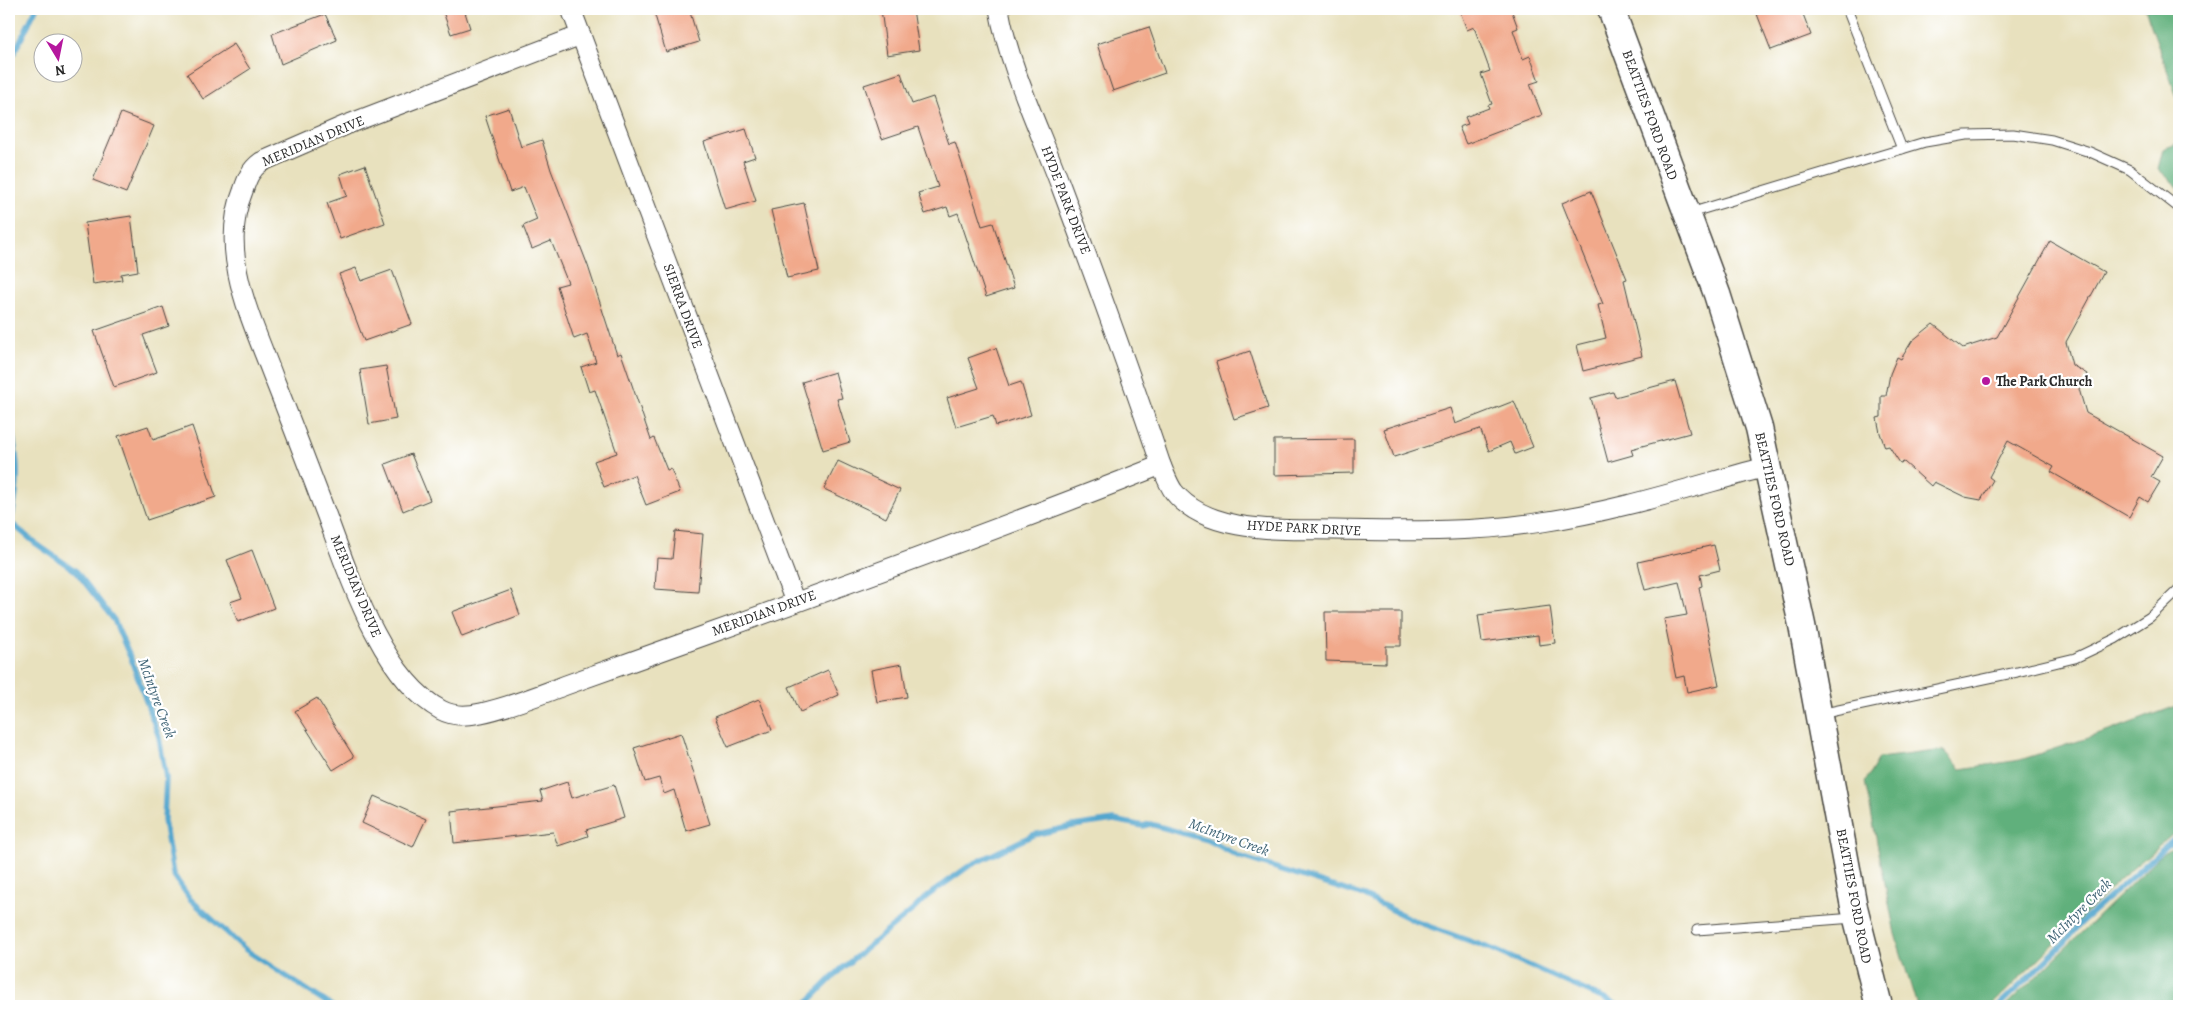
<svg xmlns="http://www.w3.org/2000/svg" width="2188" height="1015" font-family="Alegreya,serif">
<rect width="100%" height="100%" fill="#fff"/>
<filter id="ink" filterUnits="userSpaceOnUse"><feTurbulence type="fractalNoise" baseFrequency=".02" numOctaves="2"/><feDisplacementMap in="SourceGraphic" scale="10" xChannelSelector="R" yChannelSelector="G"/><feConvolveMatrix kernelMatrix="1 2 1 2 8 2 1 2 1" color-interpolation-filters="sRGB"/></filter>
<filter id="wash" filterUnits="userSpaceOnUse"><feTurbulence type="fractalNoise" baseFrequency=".0096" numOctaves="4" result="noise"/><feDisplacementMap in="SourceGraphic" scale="20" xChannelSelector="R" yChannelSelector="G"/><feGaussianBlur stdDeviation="1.12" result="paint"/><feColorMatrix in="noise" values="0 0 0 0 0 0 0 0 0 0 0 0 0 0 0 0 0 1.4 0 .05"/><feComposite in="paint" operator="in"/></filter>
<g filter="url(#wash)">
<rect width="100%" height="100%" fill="#e8e1be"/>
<g fill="#60b07c" stroke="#466e54">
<path d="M 2145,9 L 2179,9 L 2179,103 Z"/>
<path d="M 2179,143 L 2179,188 L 2158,169 L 2163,149 Z"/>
<path d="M 2179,705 L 2179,829 L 2118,881 L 1991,1006 L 1917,1006 L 1895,934 L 1865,782 L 1879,758 L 1944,750 L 1961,769 L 2020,760 L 2106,732 Z"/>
<path d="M 2179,843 L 2179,1006 L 2006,1006 L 2160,856 Z"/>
</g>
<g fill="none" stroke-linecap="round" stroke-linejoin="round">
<g stroke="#52a6ce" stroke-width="5.5">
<path d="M 9,63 L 36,9"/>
<path d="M 9,415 C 18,460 21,477 11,522"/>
<path d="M 9,521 L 35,543 L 76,571 L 114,620 L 131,659 L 159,737 L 166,778 L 164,820 L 173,874 L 190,899 L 246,950 L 332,1006"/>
<path d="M 804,1006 L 841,969 L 914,909 L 926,897 L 969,866 L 1033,835 L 1073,826 L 1114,820 L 1143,826 L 1150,824 L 1208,840 L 1238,856 L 1364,896 L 1417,922 L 1492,949 L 1620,1006"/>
<path d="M 1999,1006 L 2065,942 L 2079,924 L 2179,835"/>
</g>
</g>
<g id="blocks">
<g fill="#f1a98b">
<path d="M 442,9 L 464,9 L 470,28 L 451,34 Z"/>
<path d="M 653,9 L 689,9 L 699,42 L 666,52 Z"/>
<path d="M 881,9 L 913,9 L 919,50 L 887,55 Z"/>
<path d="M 1459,9 L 1511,9 L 1518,28 L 1513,30 L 1523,59 L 1530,56 L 1539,81 L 1530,84 L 1542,115 L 1466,144 L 1459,127 L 1468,124 L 1465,117 L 1489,108 L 1488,105 L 1492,104 L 1481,74 L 1490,71 L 1474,27 L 1467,30 Z"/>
<path d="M 1755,9 L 1801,9 L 1811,35 L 1771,50 Z"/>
<path d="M 325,14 L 337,40 L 281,64 L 272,34 Z"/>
<path d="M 1149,27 L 1165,73 L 1113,91 L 1097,44 Z"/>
<path d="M 234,44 L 250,69 L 203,99 L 187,74 Z"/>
<path d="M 901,73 L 912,104 L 933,97 L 949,144 L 955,142 L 982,226 L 993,223 L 1014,288 L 986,297 L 958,213 L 950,216 L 947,207 L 925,214 L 918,193 L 938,187 L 918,127 L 882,139 L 864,85 Z"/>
<path d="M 509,108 L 521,147 L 542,140 L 551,170 L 588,266 L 617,355 L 621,353 L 651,440 L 654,438 L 667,470 L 671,469 L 680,492 L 646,505 L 634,475 L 604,487 L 594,461 L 617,453 L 595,390 L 589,392 L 581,367 L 596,362 L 587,334 L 574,339 L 557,286 L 568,283 L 551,241 L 532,249 L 523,226 L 537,220 L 524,187 L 510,192 L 485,116 Z"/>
<path d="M 121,113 L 154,126 L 126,193 L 93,180 Z"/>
<path d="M 746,129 L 755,157 L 743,161 L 756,201 L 725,210 L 704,142 Z"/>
<path d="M 365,165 L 385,223 L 340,239 L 327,203 L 347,196 L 340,174 Z"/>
<path d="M 1591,191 L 1627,279 L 1624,280 L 1642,356 L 1583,371 L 1577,345 L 1606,338 L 1598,305 L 1603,304 L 1562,203 Z"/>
<path d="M 804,203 L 819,271 L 787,278 L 771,210 Z"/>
<path d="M 131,216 L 138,271 L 121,274 L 122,280 L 93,284 L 85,223 Z"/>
<path d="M 2050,241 L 2104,272 L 2066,342 L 2072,365 L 2087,374 L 2079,389 L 2086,413 L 2163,456 L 2151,477 L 2160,482 L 2148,502 L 2140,497 L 2129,517 L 2051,472 L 2054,467 L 2008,441 L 1989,477 L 1993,480 L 1981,500 L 1965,497 L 1934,482 L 1931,486 L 1904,462 L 1900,463 L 1889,446 L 1885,447 L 1880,433 L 1877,418 L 1881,417 L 1881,396 L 1886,396 L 1890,374 L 1897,357 L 1901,359 L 1912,341 L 1933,324 L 1963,348 L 1997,337 Z"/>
<path d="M 356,268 L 361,281 L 392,270 L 412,324 L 364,341 L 339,274 Z"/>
<path d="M 163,307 L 169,326 L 143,335 L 157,372 L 114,387 L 94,331 Z"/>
<path d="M 996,348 L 1009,386 L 1021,382 L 1031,415 L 996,426 L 993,416 L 956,427 L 947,398 L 979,388 L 968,358 Z"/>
<path d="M 1250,351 L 1268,408 L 1234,419 L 1216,362 Z"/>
<path d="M 386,366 L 396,419 L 369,424 L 360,370 Z"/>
<path d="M 835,372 L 842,398 L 837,399 L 850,442 L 823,450 L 802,382 Z"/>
<path d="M 1675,381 L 1690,433 L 1631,449 L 1633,455 L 1608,462 L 1591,398 L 1613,392 L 1615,397 Z"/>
<path d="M 1514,401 L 1533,447 L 1515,454 L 1510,442 L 1489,451 L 1480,429 L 1394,457 L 1384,429 L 1450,408 L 1455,424 Z"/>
<path d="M 148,426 L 153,440 L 192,426 L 216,497 L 147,520 L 118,436 Z"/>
<path d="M 1354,439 L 1354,473 L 1274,475 L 1274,440 Z"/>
<path d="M 411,454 L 430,500 L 403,511 L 385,464 Z"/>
<path d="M 838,461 L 900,490 L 886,518 L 824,489 Z"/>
<path d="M 675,531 L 703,534 L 698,592 L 655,589 L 657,558 L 672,559 Z"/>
<path d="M 1714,545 L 1720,570 L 1700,575 L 1702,586 L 1699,587 L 1719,685 L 1687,692 L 1684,676 L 1676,678 L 1664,619 L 1687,615 L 1679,582 L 1645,590 L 1638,562 Z"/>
<path d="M 252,550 L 274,608 L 238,622 L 230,602 L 242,598 L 227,560 Z"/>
<path d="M 511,590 L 520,615 L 462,637 L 452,612 Z"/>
<path d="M 1550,606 L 1555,643 L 1539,645 L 1538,635 L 1482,642 L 1478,615 Z"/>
<path d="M 1325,612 L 1401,612 L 1401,646 L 1386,646 L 1386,663 L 1326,661 Z"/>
<path d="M 902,664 L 907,697 L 877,702 L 871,670 Z"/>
<path d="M 828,670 L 839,695 L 800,712 L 789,687 Z"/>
<path d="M 317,698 L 354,757 L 333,770 L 295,711 Z"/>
<path d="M 759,699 L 772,730 L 728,747 L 715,717 Z"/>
<path d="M 681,733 L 710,824 L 686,831 L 674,790 L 664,794 L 659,778 L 645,782 L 634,748 Z"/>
<path d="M 567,782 L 572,798 L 614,785 L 624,818 L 586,830 L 588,836 L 558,846 L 553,832 L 454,843 L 451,811 L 543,801 L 540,791 Z"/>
<path d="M 374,796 L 426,819 L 413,847 L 362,823 Z"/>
</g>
</g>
</g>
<g filter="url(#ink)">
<use href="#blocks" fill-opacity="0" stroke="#474641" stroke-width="1"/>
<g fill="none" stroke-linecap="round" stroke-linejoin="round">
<defs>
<g id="service">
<path d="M 1847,9 L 1902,149"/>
<path d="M 1690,213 L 1925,142 L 1966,135 L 2013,134 L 2052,140 L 2090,152 L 2130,170 L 2179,208"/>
<path d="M 1820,714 L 2017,672 L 2075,658 L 2115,639 L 2150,617 L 2179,589"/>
<path d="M 1697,930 L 1854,918"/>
</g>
<g id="minor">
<path d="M 571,9 L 795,602"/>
<path d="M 999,9 C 1009,67 1039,128 1060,184 C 1095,277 1129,370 1161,465 C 1165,474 1168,484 1174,492 C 1208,535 1286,529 1335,530 C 1404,531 1473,533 1542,522 C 1619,511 1694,486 1769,466"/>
<path d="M 581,35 L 346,125 L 261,162 C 250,170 247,179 243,191 C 218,252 251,318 273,376 C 291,421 308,466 325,511 C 348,572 381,678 441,710 C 454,717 468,716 481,713 C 510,707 539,695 566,685 C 612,669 657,652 703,636 C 856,581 1010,525 1161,465"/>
</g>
<path id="secondary" d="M 1611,9 L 1717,294 L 1759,428 L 1802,625 L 1854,907 L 1879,1006"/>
</defs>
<use href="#service" stroke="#474641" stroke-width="11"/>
<use href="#minor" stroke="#474641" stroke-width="21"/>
<use href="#secondary" stroke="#474641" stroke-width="29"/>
<use href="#service" stroke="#fff" stroke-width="9"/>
<use href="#minor" stroke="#fff" stroke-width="19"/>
<use href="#secondary" stroke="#fff" stroke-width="26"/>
</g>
</g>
<circle fill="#b5179e" stroke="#fff" stroke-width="2" cx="1986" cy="381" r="5"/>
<g text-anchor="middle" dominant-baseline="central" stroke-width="4.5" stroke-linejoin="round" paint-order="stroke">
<g font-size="14" fill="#2b2b2b" stroke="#fff">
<text transform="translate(1650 115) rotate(70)">BEATTIES FORD ROAD</text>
<text transform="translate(313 141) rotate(-23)">MERIDIAN DRIVE</text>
<text transform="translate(1066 200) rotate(69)">HYDE PARK DRIVE</text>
<text transform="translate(683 306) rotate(70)">SIERRA DRIVE</text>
<text transform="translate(1775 499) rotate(77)">BEATTIES FORD ROAD</text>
<text transform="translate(1304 528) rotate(3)">HYDE PARK DRIVE</text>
<text transform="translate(356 586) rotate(67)">MERIDIAN DRIVE</text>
<text transform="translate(764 613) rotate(-20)">MERIDIAN DRIVE</text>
<text transform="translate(1854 896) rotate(79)">BEATTIES FORD ROAD</text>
</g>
<g font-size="14" font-weight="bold" fill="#2b2b2b" stroke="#fff" text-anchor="start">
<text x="1996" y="381">The Park Church</text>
</g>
<g font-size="15" font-style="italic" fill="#3d6274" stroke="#fff">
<text transform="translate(157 698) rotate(70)">McIntyre Creek</text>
<text transform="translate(1229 837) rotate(20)">McIntyre Creek</text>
<text transform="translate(2079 911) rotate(-45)">McIntyre Creek</text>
</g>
</g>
<rect width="2188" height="1015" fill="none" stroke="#fff" stroke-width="30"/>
<g transform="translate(58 58) rotate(170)"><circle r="24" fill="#ffffff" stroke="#aaaaaa"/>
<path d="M0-4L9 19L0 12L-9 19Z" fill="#b5179e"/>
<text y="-8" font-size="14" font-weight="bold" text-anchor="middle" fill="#2b2b2b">N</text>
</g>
</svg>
